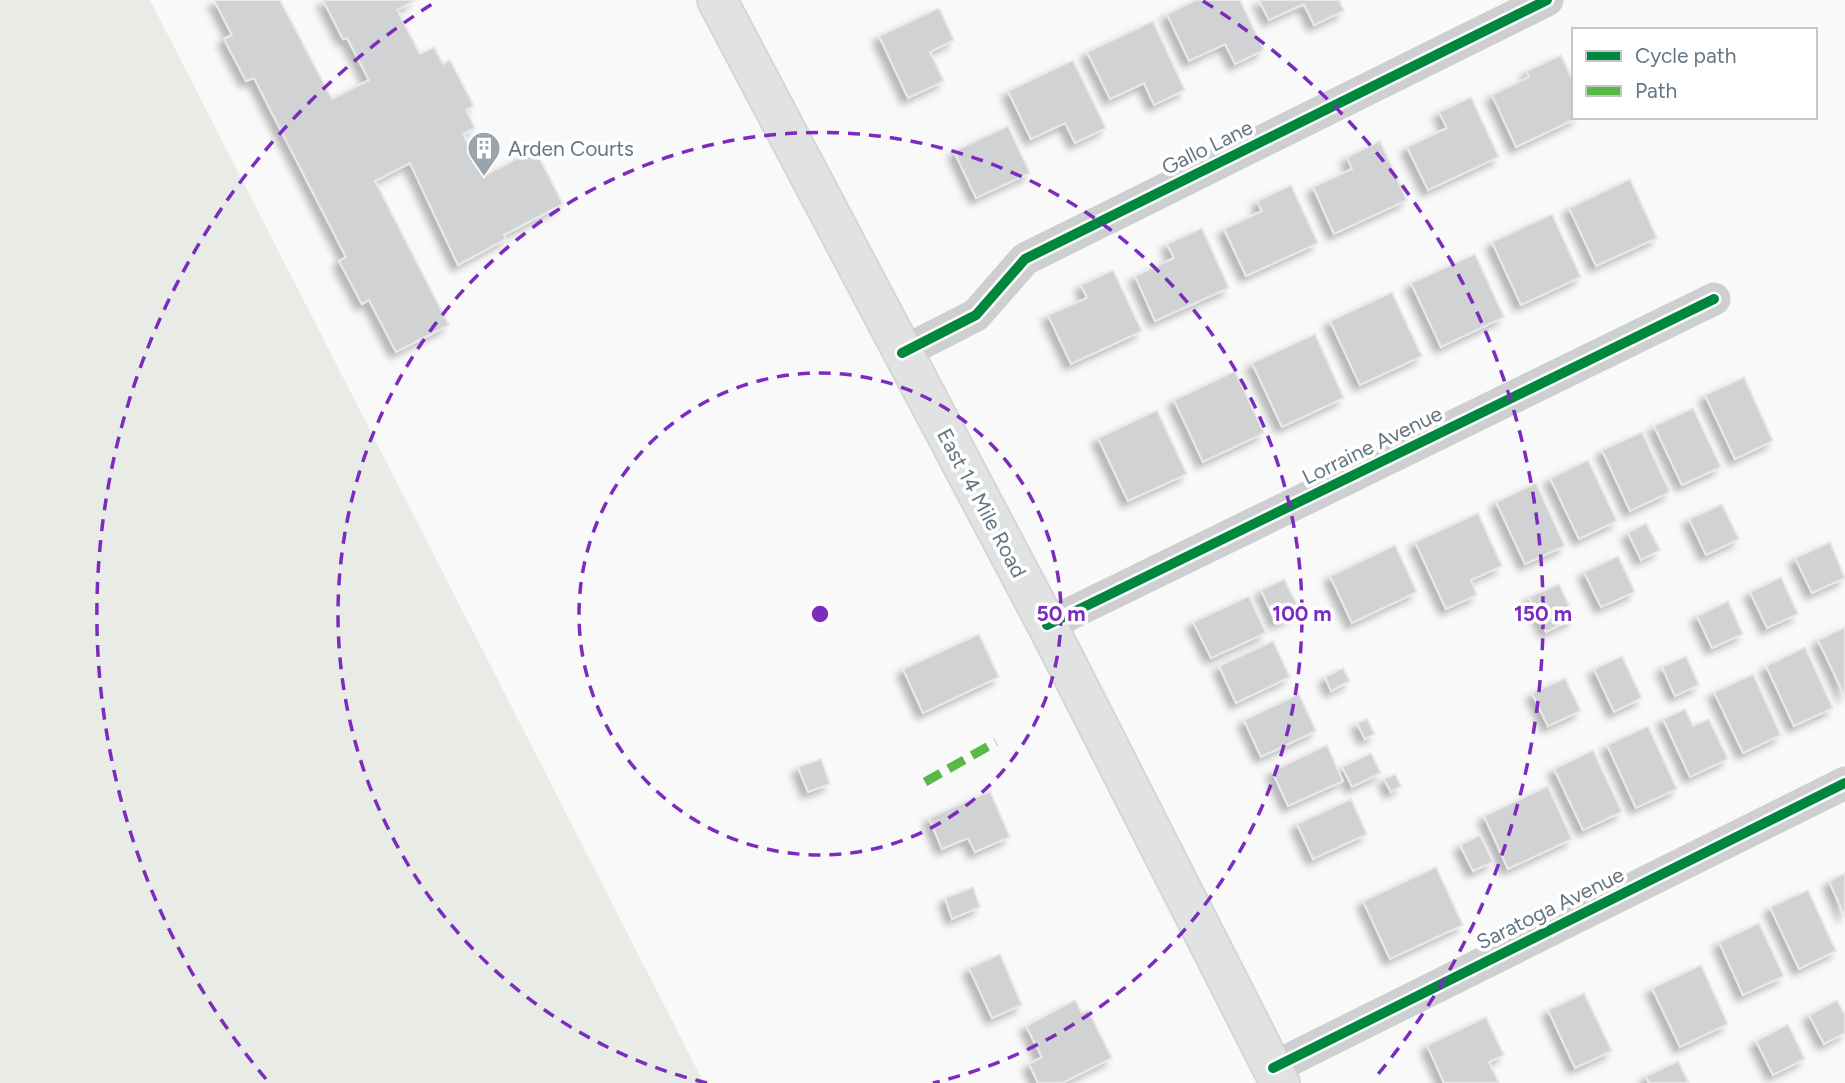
<svg xmlns="http://www.w3.org/2000/svg" width="1845" height="1083" font-family="Figtree,sans-serif">
<defs>
<filter id="shadow"><feDropShadow dx="-6" dy="6" stdDeviation="3.5" flood-color="#0004"/></filter>
</defs>
<rect width="100%" height="100%" fill="#f9f9f9"/>
<path fill="#e8ebe6" d="M 0,0 L 150,0 L 704,1083 L 0,1083 Z"/>
<g fill="#d0d2d3" stroke="#e8e8e8" stroke-width="2" filter="url(#shadow)">
<path d="M 214,0 L 280,0 L 332,99 L 369,80 L 347,38 L 343,39 L 323,0 L 416,0 L 397,10 L 420,54 L 434,47 L 443,64 L 450,60 L 474,106 L 466,110 L 475,128 L 463,134 L 484,176 L 535,149 L 563,204 L 504,235 L 506,239 L 458,265 L 410,163 L 375,181 L 449,325 L 396,352 L 369,300 L 362,304 L 339,261 L 346,257 L 254,78 L 246,81 L 224,39 L 232,35 Z"/>
<path d="M 1196,0 L 1240,0 L 1264,50 L 1235,64 L 1225,44 L 1189,61 L 1167,14 Z"/>
<path d="M 1259,0 L 1339,0 L 1344,11 L 1314,25 L 1304,4 L 1269,20 Z"/>
<path d="M 939,8 L 954,40 L 930,52 L 944,81 L 908,98 L 879,36 Z"/>
<path d="M 1153,21 L 1185,90 L 1154,105 L 1144,83 L 1110,99 L 1087,52 Z"/>
<path d="M 1561,55 L 1574,83 L 1574,117 L 1579,117 L 1516,147 L 1492,95 L 1529,77 L 1527,71 Z"/>
<path d="M 1073,60 L 1106,128 L 1075,143 L 1065,123 L 1031,139 L 1008,91 Z"/>
<path d="M 1471,97 L 1499,157 L 1428,190 L 1407,147 L 1447,128 L 1439,112 Z"/>
<path d="M 1008,126 L 1030,173 L 976,198 L 954,151 Z"/>
<path d="M 1380,141 L 1407,200 L 1334,234 L 1313,187 L 1352,169 L 1347,157 Z"/>
<path d="M 1630,179 L 1657,238 L 1596,266 L 1569,208 Z"/>
<path d="M 1291,185 L 1318,243 L 1246,276 L 1224,229 L 1262,211 L 1257,201 Z"/>
<path d="M 1552,214 L 1581,277 L 1521,305 L 1492,242 Z"/>
<path d="M 1202,228 L 1229,288 L 1155,321 L 1135,276 L 1174,258 L 1167,244 Z"/>
<path d="M 1475,254 L 1504,317 L 1441,347 L 1411,283 Z"/>
<path d="M 1113,270 L 1142,331 L 1071,364 L 1048,315 L 1087,298 L 1081,285 Z"/>
<path d="M 1392,292 L 1422,356 L 1360,385 L 1330,321 Z"/>
<path d="M 1315,334 L 1344,398 L 1282,427 L 1252,363 Z"/>
<path d="M 1235,371 L 1264,433 L 1203,462 L 1174,400 Z"/>
<path d="M 1744,377 L 1773,441 L 1735,459 L 1705,395 Z"/>
<path d="M 1693,408 L 1721,467 L 1682,485 L 1654,426 Z"/>
<path d="M 1157,410 L 1187,474 L 1128,501 L 1098,438 Z"/>
<path d="M 1642,432 L 1670,492 L 1630,511 L 1602,450 Z"/>
<path d="M 1588,460 L 1617,521 L 1579,539 L 1550,478 Z"/>
<path d="M 1536,483 L 1565,546 L 1525,564 L 1496,502 Z"/>
<path d="M 1722,504 L 1739,539 L 1706,555 L 1689,519 Z"/>
<path d="M 1478,513 L 1502,566 L 1471,580 L 1477,595 L 1446,609 L 1415,542 Z"/>
<path d="M 1646,523 L 1660,550 L 1641,560 L 1628,533 Z"/>
<path d="M 1830,542 L 1845,578 L 1812,593 L 1795,558 Z"/>
<path d="M 1395,545 L 1417,592 L 1352,623 L 1330,576 Z"/>
<path d="M 1618,556 L 1635,592 L 1601,607 L 1584,572 Z"/>
<path d="M 1781,577 L 1798,614 L 1767,628 L 1750,592 Z"/>
<path d="M 1284,579 L 1301,612 L 1276,623 L 1261,590 Z"/>
<path d="M 1559,584 L 1575,618 L 1546,632 L 1529,597 Z"/>
<path d="M 1249,596 L 1266,633 L 1211,658 L 1193,622 Z"/>
<path d="M 1728,601 L 1743,634 L 1712,648 L 1697,616 Z"/>
<path d="M 1845,627 L 1845,697 L 1818,640 Z"/>
<path d="M 979,634 L 999,677 L 923,713 L 903,669 Z"/>
<path d="M 1273,641 L 1290,677 L 1236,703 L 1219,666 Z"/>
<path d="M 1805,647 L 1833,708 L 1794,726 L 1766,666 Z"/>
<path d="M 1622,656 L 1642,698 L 1614,712 L 1594,669 Z"/>
<path d="M 1686,656 L 1699,685 L 1675,696 L 1662,667 Z"/>
<path d="M 1343,668 L 1350,681 L 1331,691 L 1325,677 Z"/>
<path d="M 1753,674 L 1781,735 L 1743,753 L 1714,692 Z"/>
<path d="M 1565,678 L 1581,711 L 1548,726 L 1532,693 Z"/>
<path d="M 1299,694 L 1316,731 L 1261,757 L 1244,720 Z"/>
<path d="M 1685,709 L 1693,726 L 1709,719 L 1728,759 L 1690,777 L 1663,719 Z"/>
<path d="M 1367,719 L 1375,734 L 1365,739 L 1357,723 Z"/>
<path d="M 1648,726 L 1677,789 L 1636,808 L 1607,745 Z"/>
<path d="M 1327,745 L 1343,781 L 1288,806 L 1272,771 Z"/>
<path d="M 1593,750 L 1622,812 L 1583,830 L 1554,769 Z"/>
<path d="M 1371,753 L 1381,773 L 1352,787 L 1342,767 Z"/>
<path d="M 821,759 L 830,784 L 808,792 L 798,767 Z"/>
<path d="M 1395,774 L 1401,786 L 1391,792 L 1384,779 Z"/>
<path d="M 1548,786 L 1572,839 L 1508,869 L 1484,816 Z"/>
<path d="M 990,791 L 1010,837 L 975,852 L 968,838 L 942,849 L 929,818 Z"/>
<path d="M 1351,799 L 1367,834 L 1313,859 L 1297,824 Z"/>
<path d="M 1480,835 L 1493,862 L 1473,871 L 1460,845 Z"/>
<path d="M 1436,867 L 1463,925 L 1390,959 L 1363,901 Z"/>
<path d="M 1845,873 L 1845,917 L 1829,881 Z"/>
<path d="M 973,887 L 980,907 L 952,919 L 945,898 Z"/>
<path d="M 1808,890 L 1836,951 L 1799,969 L 1770,907 Z"/>
<path d="M 1759,923 L 1784,976 L 1743,995 L 1719,942 Z"/>
<path d="M 1000,954 L 1022,1005 L 992,1018 L 969,968 Z"/>
<path d="M 1701,965 L 1728,1024 L 1680,1047 L 1652,988 Z"/>
<path d="M 1584,993 L 1612,1051 L 1575,1068 L 1548,1010 Z"/>
<path d="M 1075,1000 L 1082,1013 L 1088,1010 L 1112,1058 L 1062,1083 L 1038,1083 L 1029,1064 L 1042,1057 L 1026,1026 Z"/>
<path d="M 1837,1000 L 1845,1015 L 1845,1033 L 1824,1044 L 1809,1015 Z"/>
<path d="M 1486,1017 L 1504,1055 L 1489,1062 L 1499,1083 L 1444,1083 L 1427,1045 Z"/>
<path d="M 1788,1024 L 1805,1059 L 1773,1075 L 1756,1041 Z"/>
<path d="M 1678,1061 L 1689,1083 L 1649,1083 L 1646,1076 Z"/>
</g>
<g fill="none" stroke-linecap="round" stroke-linejoin="round">
<defs>
<path id="secondary" d="M 717,0 L 1047,625 L 1280,1083"/>
</defs>
<use href="#secondary" stroke="#d5d6d7" stroke-width="42"/>
<g stroke="#cecfd0" stroke-width="33">
<path d="M 902,353 L 976,315 L 1025,259 L 1547,0"/>
<path d="M 1047,625 L 1714,299"/>
<path d="M 1273,1068 L 1845,783"/>
</g>
<use href="#secondary" stroke="#e1e2e2" stroke-width="38"/>
<path stroke="#58b947" stroke-width="9" stroke-dasharray="18 9" stroke-linecap="butt" d="M 925,782 L 996,742"/>
<defs>
<g id="cycleway">
<path d="M 902,353 L 976,315 L 1025,259 L 1547,0"/>
<path d="M 1047,625 L 1714,299"/>
<path d="M 1273,1068 L 1845,783"/>
</g>
</defs>
<use href="#cycleway" stroke="#fff" stroke-width="15"/>
<use href="#cycleway" stroke="#00873e" stroke-width="10"/>
</g>
<g fill="none" stroke="#7b2cbf" stroke-width="3.5" stroke-dasharray="12 9">
<circle cx="820" cy="614" r="241"/>
<path d="M707 1083A482 482 0 1 1 933 1083"/>
<path d="M266 1079A723 723 0 0 1 437 1M1203 1A723 723 0 0 1 1374 1079"/>
</g>
<defs>
<symbol id="building-pin" viewBox="-11 -11 22 30"><path d="M0 17L-7.5 6A9.5 9.5 0 1 1 7.5 6Z" fill="#99a4ac" stroke="#fff"/><path d="M-4-6H4V6H1V3H-1V6H-4ZM-2.5-4.3h1.7v1.8h-1.7ZM.8-4.3h1.7v1.8H.8ZM-2.5-1h1.7V.8h-1.7ZM.8-1h1.7V.8H.8Z" fill="#fff"/></symbol>
</defs>
<g fill-rule="evenodd">
<use href="#building-pin" x="465" y="129" width="38" height="52"/>
</g>
<g text-anchor="middle" dominant-baseline="central" stroke-width="7" stroke-linejoin="round" paint-order="stroke">
<g font-size="21" fill="#657683" stroke="#fff">
<text transform="translate(1207 147) rotate(-26)">Gallo Lane</text>
<text transform="translate(1372 445) rotate(-26)">Lorraine Avenue</text>
<text transform="translate(982 503) rotate(62)">East 14 Mile Road</text>
<text transform="translate(1550 908) rotate(-26)">Saratoga Avenue</text>
</g>
<g font-size="21" fill="#657683" stroke="#fff" text-anchor="start">
<text x="508" y="148">Arden Courts</text>
</g>
</g>
<circle cx="820" cy="614" r="10" fill="#7b2cbf" stroke="#fff" stroke-width="3.5"/>
<g font-size="21" text-anchor="middle" font-weight="bold" fill="#7b2cbf" stroke="#fff" stroke-width="7" stroke-linejoin="round" paint-order="stroke">
<text x="1061" y="621">50 m</text>
<text x="1302" y="621">100 m</text>
<text x="1543" y="621">150 m</text>
</g>
<rect x="1572" y="28" width="245" height="91" fill="#ffffff" stroke="#c1c8cd" stroke-width="2"/>
<rect x="1586" y="51" width="35" height="10" fill="#00873e" stroke="#c1c8cd" stroke-width="2"/>
<text x="1635" y="63" font-size="21" fill="#657683">Cycle path</text>
<rect x="1586" y="86" width="35" height="10" fill="#58b947" stroke="#c1c8cd" stroke-width="2"/>
<text x="1635" y="98" font-size="21" fill="#657683">Path</text>
</svg>
